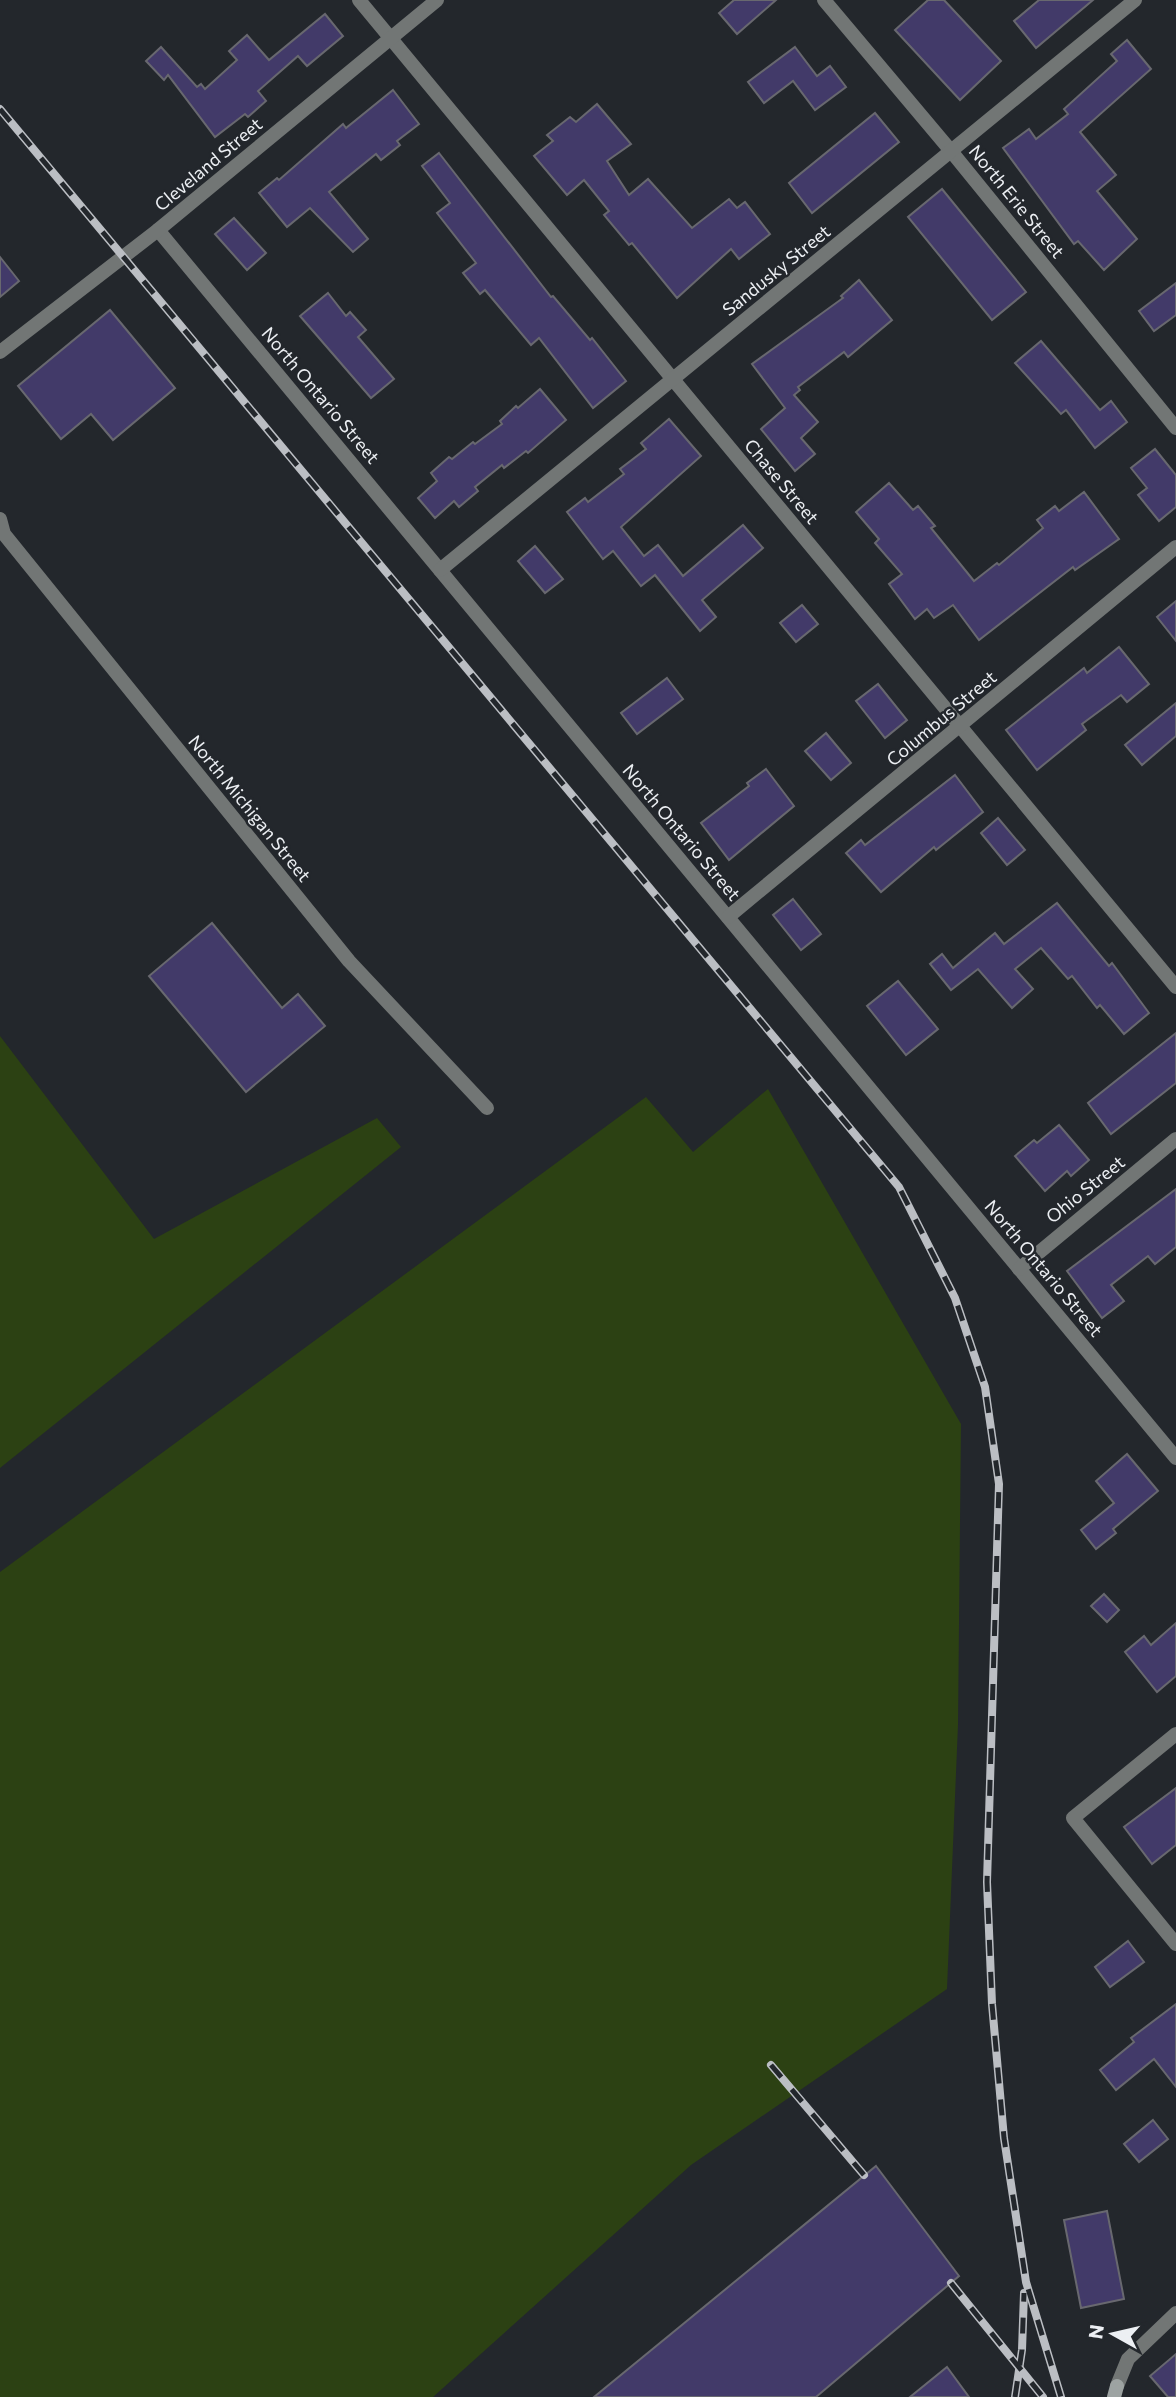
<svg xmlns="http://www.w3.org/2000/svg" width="1176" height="2397" font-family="Commissioner,sans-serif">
<rect width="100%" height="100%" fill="#23272c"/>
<g fill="#2c4113">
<path d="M 0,1036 L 154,1239 L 377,1118 L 401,1147 L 0,1468 Z"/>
<path d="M 768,1089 L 961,1424 L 958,1725 L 947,1989 L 691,2165 L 433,2397 L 0,2397 L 0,1572 L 646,1097 L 693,1152 Z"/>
</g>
<g fill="#423a69" stroke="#68686f" stroke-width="2">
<path d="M 734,0 L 776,0 L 737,34 L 719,13 Z"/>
<path d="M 928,0 L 944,0 L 1001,61 L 960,100 L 895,30 Z"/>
<path d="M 1039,0 L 1093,0 L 1036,48 L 1014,21 Z"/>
<path d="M 325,14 L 343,36 L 307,66 L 298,56 L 258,91 L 266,101 L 248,117 L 245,114 L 215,137 L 168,75 L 164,80 L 146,61 L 161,47 L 197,87 L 201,84 L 205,89 L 237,60 L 229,51 L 247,35 L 269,60 Z"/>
<path d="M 1127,40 L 1151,69 L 1080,132 L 1116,175 L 1097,191 L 1137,239 L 1104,270 L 1078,241 L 1074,244 L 1003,148 L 1029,129 L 1036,139 L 1068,114 L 1064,109 L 1117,61 L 1111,54 Z"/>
<path d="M 795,47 L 817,76 L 830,66 L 846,87 L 815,110 L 793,81 L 764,103 L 748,82 Z"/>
<path d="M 393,90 L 419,124 L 397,141 L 400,145 L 381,160 L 376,154 L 329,192 L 368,239 L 353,252 L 310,208 L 287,227 L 259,193 L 277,178 L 279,180 L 343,124 L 346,128 Z"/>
<path d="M 597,104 L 631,144 L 607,161 L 629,195 L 648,179 L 692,228 L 729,199 L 737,208 L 745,202 L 770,234 L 739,259 L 731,249 L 677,298 L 632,243 L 629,245 L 604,215 L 609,211 L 584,180 L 567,195 L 534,156 L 553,141 L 547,135 L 570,117 L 576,122 Z"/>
<path d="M 875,113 L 899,142 L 812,213 L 789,183 Z"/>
<path d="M 439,153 L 551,297 L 553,296 L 590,340 L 592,338 L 626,381 L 593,408 L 539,338 L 531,345 L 485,290 L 480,294 L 463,273 L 476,263 L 437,213 L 450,203 L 422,166 Z"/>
<path d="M 942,189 L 1026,292 L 992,320 L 908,217 Z"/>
<path d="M 234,218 L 266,253 L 247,270 L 215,234 Z"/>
<path d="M 0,257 L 19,281 L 0,297 Z"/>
<path d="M 859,280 L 892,320 L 848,357 L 844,352 L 798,387 L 800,390 L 794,395 L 818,422 L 801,438 L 815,454 L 795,471 L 761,429 L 785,408 L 752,364 L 843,298 L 841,296 Z"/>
<path d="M 1176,283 L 1176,315 L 1154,331 L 1139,311 Z"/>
<path d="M 328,293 L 346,316 L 350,312 L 366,330 L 358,337 L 394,379 L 371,398 L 300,316 Z"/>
<path d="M 110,310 L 175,388 L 113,440 L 91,414 L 61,439 L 18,386 Z"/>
<path d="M 1041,341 L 1100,410 L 1111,401 L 1127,422 L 1095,448 L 1066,410 L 1061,414 L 1015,363 Z"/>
<path d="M 540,389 L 566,420 L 528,453 L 526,451 L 504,468 L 502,465 L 475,487 L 478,491 L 459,507 L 454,501 L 435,518 L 418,498 L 437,481 L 431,473 L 449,457 L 452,459 L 473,442 L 475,444 L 502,424 L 500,421 L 516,406 L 518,408 Z"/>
<path d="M 669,419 L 701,456 L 621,527 L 644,556 L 658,545 L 683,576 L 743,525 L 763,548 L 702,600 L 716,617 L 700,631 L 655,575 L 641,586 L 613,551 L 603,559 L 567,512 L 585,498 L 588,502 L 624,474 L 620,469 L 646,449 L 641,443 Z"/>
<path d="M 1155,449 L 1176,475 L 1176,507 L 1159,521 L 1138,495 L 1147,488 L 1131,468 Z"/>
<path d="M 889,483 L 913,510 L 918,506 L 935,526 L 931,528 L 974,581 L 997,563 L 999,565 L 1043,528 L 1037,520 L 1055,506 L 1059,511 L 1084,492 L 1119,539 L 1075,570 L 1073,567 L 979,640 L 953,605 L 934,618 L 927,609 L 915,619 L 889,584 L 902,574 L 875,543 L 879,539 L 856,512 Z"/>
<path d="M 535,546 L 563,579 L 545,593 L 518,561 Z"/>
<path d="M 1176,601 L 1176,641 L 1157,617 Z"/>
<path d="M 802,605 L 818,624 L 796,642 L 780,623 Z"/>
<path d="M 1119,647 L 1149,684 L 1127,702 L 1121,695 L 1082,724 L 1086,730 L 1037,770 L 1006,730 L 1084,668 L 1087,673 Z"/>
<path d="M 667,678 L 683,699 L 637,734 L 621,713 Z"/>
<path d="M 878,684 L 907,720 L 885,738 L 856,701 Z"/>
<path d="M 1176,703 L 1176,736 L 1142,765 L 1125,745 Z"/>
<path d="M 826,733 L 851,763 L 831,780 L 805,751 Z"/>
<path d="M 766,769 L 794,806 L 729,860 L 701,823 L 749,786 L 747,783 Z"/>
<path d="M 955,775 L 983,812 L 936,850 L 934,847 L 881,892 L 846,853 L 861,840 L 865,845 Z"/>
<path d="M 998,818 L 1025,850 L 1007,865 L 981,833 Z"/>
<path d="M 793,899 L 821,934 L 801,950 L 773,915 Z"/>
<path d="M 1057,903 L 1109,966 L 1112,963 L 1149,1013 L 1124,1034 L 1100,1005 L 1097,1008 L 1072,976 L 1068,979 L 1041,948 L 1015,969 L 1033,989 L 1012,1008 L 978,969 L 951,990 L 930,964 L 942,954 L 953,968 L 995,933 L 1004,944 Z"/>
<path d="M 212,923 L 282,1008 L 298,994 L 325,1026 L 246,1092 L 149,976 Z"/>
<path d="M 898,981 L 938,1029 L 906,1055 L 867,1006 Z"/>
<path d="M 1176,1033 L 1176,1083 L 1111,1134 L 1088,1103 Z"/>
<path d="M 1059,1125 L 1089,1160 L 1071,1176 L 1067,1171 L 1045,1191 L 1015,1156 L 1034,1140 L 1037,1143 Z"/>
<path d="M 1176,1189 L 1176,1247 L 1155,1264 L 1148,1256 L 1111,1285 L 1124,1301 L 1102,1318 L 1067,1271 Z"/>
<path d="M 1127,1454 L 1158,1491 L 1113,1529 L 1116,1533 L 1096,1549 L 1081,1530 L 1114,1503 L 1096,1481 Z"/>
<path d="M 1104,1594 L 1119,1610 L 1107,1622 L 1091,1606 Z"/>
<path d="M 1176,1623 L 1176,1676 L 1157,1692 L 1125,1652 L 1144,1636 L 1151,1645 Z"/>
<path d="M 1176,1788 L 1176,1845 L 1152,1864 L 1124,1827 Z"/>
<path d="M 1128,1941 L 1144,1962 L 1110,1987 L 1095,1967 Z"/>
<path d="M 1176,2004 L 1176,2087 L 1154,2059 L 1116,2090 L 1100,2070 L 1134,2042 L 1131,2038 Z"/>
<path d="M 1153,2120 L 1168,2139 L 1139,2162 L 1124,2144 Z"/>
<path d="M 876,2166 L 959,2276 L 816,2397 L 594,2397 Z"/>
<path d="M 1107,2211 L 1124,2299 L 1081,2308 L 1064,2220 Z"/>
<path d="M 1176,2354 L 1176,2397 L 1168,2397 L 1150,2376 Z"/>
<path d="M 947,2367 L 969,2397 L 910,2397 Z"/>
</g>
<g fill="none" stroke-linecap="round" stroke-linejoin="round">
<g stroke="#727675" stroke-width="14">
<path d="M 359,0 L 1176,987"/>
<path d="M 824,0 L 951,151 L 1176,428"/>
<path d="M 158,230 L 1176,1458"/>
<path d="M 0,352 L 158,230 L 437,0"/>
<path d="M 0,519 L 4,534 L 349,961 L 487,1108"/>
<path d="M 440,570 L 1135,0"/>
<path d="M 728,917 L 1176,547"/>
<path d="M 1019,1269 L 1176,1139"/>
<path d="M 1176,1734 L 1073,1818 L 1176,1944"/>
<path d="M 1117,2386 L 1128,2359 L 1176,2313"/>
</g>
<path stroke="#9da3a2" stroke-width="14" d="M 1114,2397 L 1117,2386"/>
<defs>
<g id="rail">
<path d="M 0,109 L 899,1187 L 955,1298 L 985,1387 L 999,1484 L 987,1882 L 992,2004 L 1004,2138 L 1026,2282 L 1061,2397"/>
<path d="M 771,2065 L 864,2175"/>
<path d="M 951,2283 L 1043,2397"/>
<path d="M 1015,2397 L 1022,2350 L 1024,2293"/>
</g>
</defs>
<use href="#rail" stroke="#bbbec3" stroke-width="8"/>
<use href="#rail" stroke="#23272c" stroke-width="5" stroke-dasharray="16" stroke-linecap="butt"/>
</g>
<g text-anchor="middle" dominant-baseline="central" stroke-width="5" stroke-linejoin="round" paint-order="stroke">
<g font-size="18" fill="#eceff3" stroke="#23272c">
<text transform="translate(208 164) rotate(-40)">Cleveland Street</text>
<text transform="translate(1017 201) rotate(51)">North Erie Street</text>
<text transform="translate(776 270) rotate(-39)">Sandusky Street</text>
<text transform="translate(321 395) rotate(50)">North Ontario Street</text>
<text transform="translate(782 481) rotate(50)">Chase Street</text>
<text transform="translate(941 718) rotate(-40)">Columbus Street</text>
<text transform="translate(250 808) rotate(51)">North Michigan Street</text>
<text transform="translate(682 832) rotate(50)">North Ontario Street</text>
<text transform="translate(1085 1189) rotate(-39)">Ohio Street</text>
<text transform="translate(1044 1268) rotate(50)">North Ontario Street</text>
</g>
</g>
<g transform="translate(1113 2334) rotate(278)" stroke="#23272c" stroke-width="5" paint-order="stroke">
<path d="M0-5L12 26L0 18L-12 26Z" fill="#eceff3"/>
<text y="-10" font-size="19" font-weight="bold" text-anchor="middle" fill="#eceff3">N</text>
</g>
</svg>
